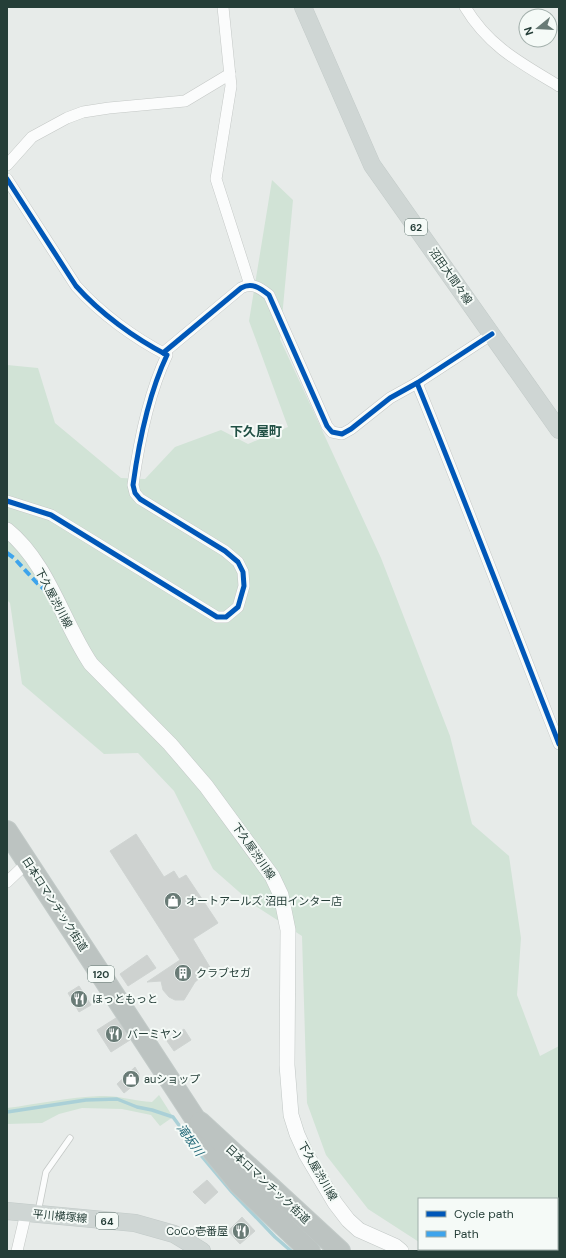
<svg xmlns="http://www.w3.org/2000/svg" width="566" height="1258" font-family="'DM Sans','Noto Sans JP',sans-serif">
<rect width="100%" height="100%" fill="#e7ebe9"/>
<g fill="#d1e3d6">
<path d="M 272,180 L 293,200 L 280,339 L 381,558 L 450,736 L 472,824 L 509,856 L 521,938 L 517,995 L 540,1056 L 559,1046 L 559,1251 L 440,1251 L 435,1249 L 557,1249 L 557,1199 L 419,1199 L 419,1242 L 368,1209 L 326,1155 L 307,1103 L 302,936 L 254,905 L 213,869 L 174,791 L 138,753 L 104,754 L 22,684 L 10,603 L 7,600 L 7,365 L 38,368 L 55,423 L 121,478 L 145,479 L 175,447 L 221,430 L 248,444 L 288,427 L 249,321 Z"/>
<path d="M 159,1095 L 173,1117 L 160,1126 L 151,1115 L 122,1109 L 82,1108 L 59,1114 L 42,1123 L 7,1124 L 7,1108 C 38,1104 69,1097 100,1096 C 118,1095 134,1101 152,1102 Z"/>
</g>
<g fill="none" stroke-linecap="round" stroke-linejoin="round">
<path stroke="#aad0d7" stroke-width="3.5" d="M 7,1112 L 86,1100 L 117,1099 L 137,1107 L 152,1110 L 173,1117 L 200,1154 L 232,1192 L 275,1237 L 291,1251"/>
</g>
<g fill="#ced2d0" stroke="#cfd4d2">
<path d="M 136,834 L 164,877 L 174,871 L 179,879 L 186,875 L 218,923 L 193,939 L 211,969 L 195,982 L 184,1000 L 175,1000 L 169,997 L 163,990 L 161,981 L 147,982 L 180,960 L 110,851 Z"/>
<path d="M 147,955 L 156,968 L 128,986 L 120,974 Z"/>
<path d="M 79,986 L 91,1005 L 79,1012 L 68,993 Z"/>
<path d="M 116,1018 L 130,1040 L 111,1052 L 97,1030 Z"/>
<path d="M 184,1029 L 191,1040 L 174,1051 L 167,1041 Z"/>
<path d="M 135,1067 L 139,1074 L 139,1081 L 124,1093 L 117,1084 Z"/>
<path d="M 207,1180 L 218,1192 L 205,1204 L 193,1192 Z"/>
<path d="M 242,1217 L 255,1231 L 240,1244 L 228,1231 Z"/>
</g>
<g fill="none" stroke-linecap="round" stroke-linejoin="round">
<defs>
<path id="lane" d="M 38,1212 L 46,1172 L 70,1138"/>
<g id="street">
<path d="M 223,7 L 231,86 L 216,179 L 250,285"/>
<path d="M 465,7 C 489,47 521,63 559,86"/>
<path d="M 7,165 L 32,137 L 67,118 L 83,112 L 109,108 L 185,101 L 230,74"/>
<path d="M 7,179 L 76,286 C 100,313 134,338 167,355 C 148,395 139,441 133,485 L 135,493 L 140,499 L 225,551 L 238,562 L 243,572 L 244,586 L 238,607 L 226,617 L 217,617 L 51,515 L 7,501"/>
<path d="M 163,353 L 241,288 C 252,282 260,288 269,295 L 327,426 L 332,432 L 342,434 L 351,429 L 390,398 L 417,383 L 492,334"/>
<path d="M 417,383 C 466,503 512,624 559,744"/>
<path d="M 7,882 L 28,862"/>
<path d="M 17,1251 L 26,1213"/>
</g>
<path id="secondary" d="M 7,530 C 48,563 62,621 91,664 L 170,744 L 206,786 L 272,876 L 281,895 L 288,930 L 287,1065 L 291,1115 L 297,1134 L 306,1154 L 335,1203 L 348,1220 L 359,1230 L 395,1246 L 401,1251"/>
<g id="primary">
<path d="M 303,7 L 372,165 L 559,430"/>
<path d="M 7,1211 L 135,1223 L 174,1234 L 202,1251"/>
</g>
<g id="highway">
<path d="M 7,831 L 194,1117 L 209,1147 L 239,1184 L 310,1251"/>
<path d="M 200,1122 L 340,1251"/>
</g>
</defs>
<use href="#lane" stroke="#c4c8c6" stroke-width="7"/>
<use href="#street" stroke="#c4c8c6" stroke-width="12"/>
<use href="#secondary" stroke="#c2c8c6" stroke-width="16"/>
<use href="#primary" stroke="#c2cac8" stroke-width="18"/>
<use href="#highway" stroke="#c2cac8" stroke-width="22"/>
<use href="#lane" stroke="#fbfcfc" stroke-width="5.5"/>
<use href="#street" stroke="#fbfcfc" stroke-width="11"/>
<use href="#secondary" stroke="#fbfcfc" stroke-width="15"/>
<use href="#primary" stroke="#cfd6d4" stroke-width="17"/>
<use href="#highway" stroke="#bcc3c1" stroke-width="20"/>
<path stroke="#3ea4ec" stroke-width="4" stroke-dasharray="8 4" stroke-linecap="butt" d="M 7,553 L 14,558 L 36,582 L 55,599"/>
<defs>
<g id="cycleway">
<path d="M 7,179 L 76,286 C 100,313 134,338 167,355 C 148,395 139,441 133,485 L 135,493 L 140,499 L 225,551 L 238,562 L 243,572 L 244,586 L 238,607 L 226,617 L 217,617 L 51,515 L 7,501"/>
<path d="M 163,353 L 241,288 C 252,282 260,288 269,295 L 327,426 L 332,432 L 342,434 L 351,429 L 390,398 L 417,383 L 492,334"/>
<path d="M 417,383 C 466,503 512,624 559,744"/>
</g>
</defs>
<use href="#cycleway" stroke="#f5faf7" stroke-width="8"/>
<use href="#cycleway" stroke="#0057b8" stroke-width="5"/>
</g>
<defs>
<symbol id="shop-disc" viewBox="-11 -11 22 22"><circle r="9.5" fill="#697b76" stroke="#f5faf7"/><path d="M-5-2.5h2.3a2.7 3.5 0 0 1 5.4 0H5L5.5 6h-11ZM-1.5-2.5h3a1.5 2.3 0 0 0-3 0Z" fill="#fff"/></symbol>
<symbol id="building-disc" viewBox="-11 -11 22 22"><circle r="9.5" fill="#697b76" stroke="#f5faf7"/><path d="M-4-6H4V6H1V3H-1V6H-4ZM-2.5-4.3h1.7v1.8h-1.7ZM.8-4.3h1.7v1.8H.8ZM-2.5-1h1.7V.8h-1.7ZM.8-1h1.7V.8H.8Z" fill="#fff"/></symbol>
<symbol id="restaurant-disc" viewBox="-11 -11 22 22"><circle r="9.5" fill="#697b76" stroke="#f5faf7"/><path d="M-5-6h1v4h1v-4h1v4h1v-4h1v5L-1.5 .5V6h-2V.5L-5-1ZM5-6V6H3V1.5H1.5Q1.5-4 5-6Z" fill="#fff"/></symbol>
</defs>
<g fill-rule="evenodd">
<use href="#shop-disc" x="163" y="891" width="20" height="20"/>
<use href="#building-disc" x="173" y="963" width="20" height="20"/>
<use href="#restaurant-disc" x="69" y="989" width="20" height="20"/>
<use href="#restaurant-disc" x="104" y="1024" width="20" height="20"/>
<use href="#shop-disc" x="121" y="1069" width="20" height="20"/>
<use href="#restaurant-disc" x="231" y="1221" width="20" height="20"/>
</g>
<g text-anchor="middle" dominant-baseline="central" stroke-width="4" stroke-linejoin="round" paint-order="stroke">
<g fill="#f5faf7" stroke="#637671" stroke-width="1">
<rect x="405" y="219" width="22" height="16" rx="3"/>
<rect x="88" y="966" width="26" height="16" rx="3"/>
<rect x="96" y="1213" width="22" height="16" rx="3"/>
</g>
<g font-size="10" font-weight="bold" fill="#253e38">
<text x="416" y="227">62</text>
<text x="101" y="974">120</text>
<text x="107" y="1221">64</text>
</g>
<g font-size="11" fill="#253e38" stroke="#f5faf7">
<text transform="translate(451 276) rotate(55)">沼田大間々線</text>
<text transform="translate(54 598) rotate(62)">下久屋渋川線</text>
<text transform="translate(254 851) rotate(55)">下久屋渋川線</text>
<text transform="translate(55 904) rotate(57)">日本ロマンチック街道</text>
<text transform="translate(318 1171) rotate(60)">下久屋渋川線</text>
<text transform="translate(268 1184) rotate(43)">日本ロマンチック街道</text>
<text transform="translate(60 1216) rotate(5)">平川横塚線</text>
</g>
<g font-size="11" fill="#253e38" stroke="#f5faf7" text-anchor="start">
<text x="186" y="901">オートアールズ 沼田インター店</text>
<text x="196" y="973">クラブセガ</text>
<text x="92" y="999">ほっともっと</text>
<text x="127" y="1034">バーミヤン</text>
<text x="144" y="1079">auショップ</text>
<text x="228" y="1231" text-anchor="end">CoCo壱番屋</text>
</g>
<g font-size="12" font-style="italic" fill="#216878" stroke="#f5faf7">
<text transform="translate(190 1140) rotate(54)">滝坂川</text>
</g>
<g font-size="13" font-weight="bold" fill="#215045" stroke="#f5faf7">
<text x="256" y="431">下久屋町</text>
</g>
</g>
<rect width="566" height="1258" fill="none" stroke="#253e38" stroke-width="16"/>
<rect x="418" y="1198" width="140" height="52" fill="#f5faf7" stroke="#a2afab"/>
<rect x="426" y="1211" width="20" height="6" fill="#0057b8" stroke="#a2afab"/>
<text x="454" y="1218" font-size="12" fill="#253e38">Cycle path</text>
<rect x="426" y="1231" width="20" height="6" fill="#3ea4ec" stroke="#a2afab"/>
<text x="454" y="1238" font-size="12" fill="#253e38">Path</text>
<g transform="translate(538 28) rotate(252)"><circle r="19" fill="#f5faf7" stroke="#a2afab"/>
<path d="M0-3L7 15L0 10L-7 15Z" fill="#697b76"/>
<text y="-6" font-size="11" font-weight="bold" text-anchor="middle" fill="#253e38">N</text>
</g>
</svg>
